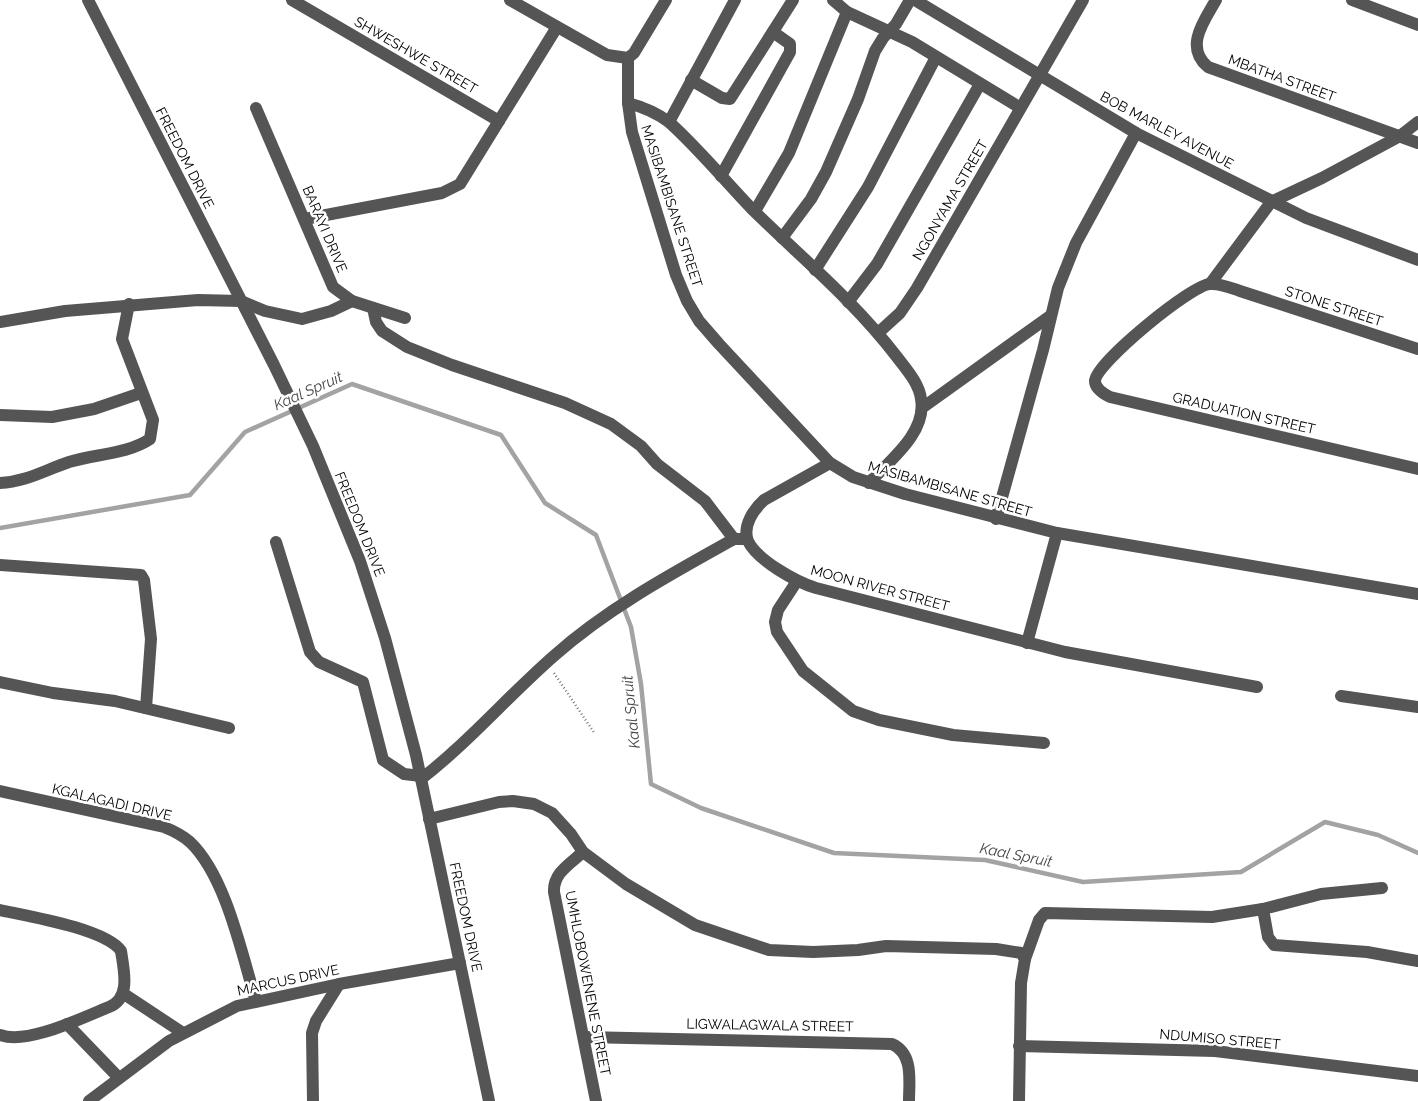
<svg xmlns="http://www.w3.org/2000/svg" width="1418" height="1101" font-family="Raleway,sans-serif">
<rect width="100%" height="100%" fill="#fff"/>
<g fill="none" stroke-linecap="round" stroke-linejoin="round">
<path stroke="#a3a3a3" stroke-width="4.5" d="M 0,528 L 190,495 L 245,432 L 352,384 L 501,435 L 545,503 L 596,535 L 631,627 L 641,684 L 651,784 L 701,808 L 834,853 L 985,860 L 1083,882 L 1241,872 L 1325,822 L 1378,835 L 1418,853"/>
<path stroke="#777" stroke-width="2.5" stroke-dasharray="1 2.5" stroke-linecap="butt" d="M 554,673 L 595,734"/>
<g stroke="#555" stroke-width="12">
<path d="M 88,0 L 274,365 L 313,446 L 360,561 L 385,638 L 416,755 L 489,1101"/>
<path d="M 292,0 L 499,121"/>
<path d="M 510,0 L 607,55 L 628,58"/>
<path d="M 833,0 L 847,12 L 912,42 L 1019,107"/>
<path d="M 915,0 L 1136,133 L 1306,218 L 1418,260"/>
<path d="M 1216,0 C 1204,21 1184,47 1208,67 L 1418,143"/>
<path d="M 1352,0 L 1418,25"/>
<path d="M 628,58 L 628,103 L 632,132 L 676,275 L 687,301 L 699,321 L 719,344 L 830,463 L 853,477 L 905,494 L 1057,533 L 1418,594"/>
<path d="M 628,58 L 634,53 L 666,0"/>
<path d="M 691,80 L 722,98 L 730,99 L 793,0"/>
<path d="M 628,103 C 643,107 657,113 669,122 C 699,149 725,181 753,210 C 802,258 855,302 897,357 C 906,369 919,383 921,399 C 927,433 889,461 869,483"/>
<path d="M 256,108 L 333,287 L 352,301 L 405,318"/>
<path d="M 669,122 L 735,0"/>
<path d="M 721,176 L 790,52 L 790,44 L 773,32"/>
<path d="M 755,211 L 789,153 L 847,12"/>
<path d="M 305,219 L 442,193 L 460,184 L 557,27"/>
<path d="M 782,238 L 811,199 L 826,172 L 858,99 L 875,51 L 883,38 L 896,24 L 910,0"/>
<path d="M 815,270 L 868,187 L 936,57"/>
<path d="M 1210,284 L 1271,202 L 1322,178 L 1400,136 L 1418,122"/>
<path d="M 848,302 L 877,264 L 980,84"/>
<path d="M 373,308 L 376,322 L 382,331 L 407,347 L 452,365 L 565,403 L 611,424 L 641,446 L 657,464 L 705,501 L 734,539 L 747,539"/>
<path d="M 0,322 L 65,311 L 198,300 L 241,301 L 265,311 L 302,319 L 331,311 L 352,301"/>
<path d="M 878,333 L 900,313 L 917,288 L 1083,0"/>
<path d="M 1418,349 L 1240,291 C 1231,288 1220,283 1210,284 C 1191,285 1096,363 1095,381 C 1095,389 1104,394 1110,397 L 1418,469"/>
<path d="M 922,408 L 1050,316"/>
<path d="M 0,415 L 52,417 L 94,409 L 141,393"/>
<path d="M 830,463 L 764,500 C 754,509 742,526 748,541 C 757,560 796,582 816,588 L 1065,652 L 1257,687"/>
<path d="M 0,483 C 26,482 45,470 69,462 C 95,454 128,454 150,439 L 153,420 L 122,339 L 129,304"/>
<path d="M 996,519 L 1043,350 L 1058,288 L 1076,243 L 1136,133"/>
<path d="M 276,542 L 310,652 L 319,662 L 363,682 L 383,760 L 404,774 L 421,776"/>
<path d="M 0,565 L 141,575 L 144,580 L 151,639 L 146,708"/>
<path d="M 797,581 L 778,610 L 775,622 L 777,632 L 803,671 L 853,711 L 879,720 L 953,735 L 1044,743"/>
<path d="M 1027,643 L 1057,533"/>
<path d="M 0,682 L 53,693 L 115,701 L 229,728"/>
<path d="M 1341,696 L 1418,707"/>
<path d="M 421,779 C 469,742 509,695 555,655 C 608,608 673,573 734,539"/>
<path d="M 0,791 L 164,827 C 174,831 182,835 190,842 C 226,876 242,955 256,1001"/>
<path d="M 429,819 L 499,802 L 513,801 L 534,804 L 552,813 L 571,834 L 583,852 L 626,884 L 695,925 L 769,950 L 813,952 L 858,950 L 886,946 L 996,949 L 1021,953 L 1025,959"/>
<path d="M 583,852 C 570,864 553,873 554,892 L 596,1101"/>
<path d="M 1263,909 L 1268,937 L 1274,945 L 1367,952 L 1418,961"/>
<path d="M 0,910 C 28,916 106,929 121,951 C 124,971 131,998 109,1007 C 81,1018 28,1045 0,1035"/>
<path d="M 124,994 L 183,1033"/>
<path d="M 67,1024 L 119,1078"/>
<path d="M 584,1037 L 892,1044 C 914,1054 909,1081 909,1101"/>
<path d="M 1019,1046 L 1215,1051 L 1418,1076"/>
<path d="M 89,1101 L 169,1041 L 237,1006 L 339,984 L 460,963"/>
<path d="M 313,1101 L 312,1033 L 316,1021 L 339,984"/>
<path d="M 1019,1101 L 1021,983 L 1025,959 L 1039,920 L 1045,913 L 1212,917 L 1263,909 L 1321,894 L 1382,888"/>
</g>
</g>
<g text-anchor="middle" dominant-baseline="central" stroke-width="5" stroke-linejoin="round" paint-order="stroke">
<g font-size="14" fill="#000" stroke="#fff">
<text transform="translate(416 55) rotate(30)">SHWESHWE STREET</text>
<text transform="translate(1282 78) rotate(20)">MBATHA STREET</text>
<text transform="translate(1167 130) rotate(28)">BOB MARLEY AVENUE</text>
<text transform="translate(185 158) rotate(63)">FREEDOM DRIVE</text>
<text transform="translate(950 200) rotate(-60)">NGONYAMA STREET</text>
<text transform="translate(672 206) rotate(72)">MASIBAMBISANE STREET</text>
<text transform="translate(325 229) rotate(67)">BARAYI DRIVE</text>
<text transform="translate(1334 306) rotate(18)">STONE STREET</text>
<text transform="translate(1244 413) rotate(13)">GRADUATION STREET</text>
<text transform="translate(950 489) rotate(16)">MASIBAMBISANE STREET</text>
<text transform="translate(360 524) rotate(68)">FREEDOM DRIVE</text>
<text transform="translate(880 588) rotate(15)">MOON RIVER STREET</text>
<text transform="translate(112 802) rotate(13)">KGALAGADI DRIVE</text>
<text transform="translate(466 917) rotate(78)">FREEDOM DRIVE</text>
<text transform="translate(288 980) rotate(-12)">MARCUS DRIVE</text>
<text transform="translate(588 983) rotate(79)">UMHLOBOWENENE STREET</text>
<text transform="translate(770 1025) rotate(1)">LIGWALAGWALA STREET</text>
<text transform="translate(1220 1039) rotate(5)">NDUMISO STREET</text>
</g>
<g font-size="15" font-style="italic" fill="#444" stroke="#fff">
<text transform="translate(308 391) rotate(-24)">Kaal Spruit</text>
<text transform="translate(631 712) rotate(-96)">Kaal Spruit</text>
<text transform="translate(1016 855) rotate(11)">Kaal Spruit</text>
</g>
</g>
</svg>
